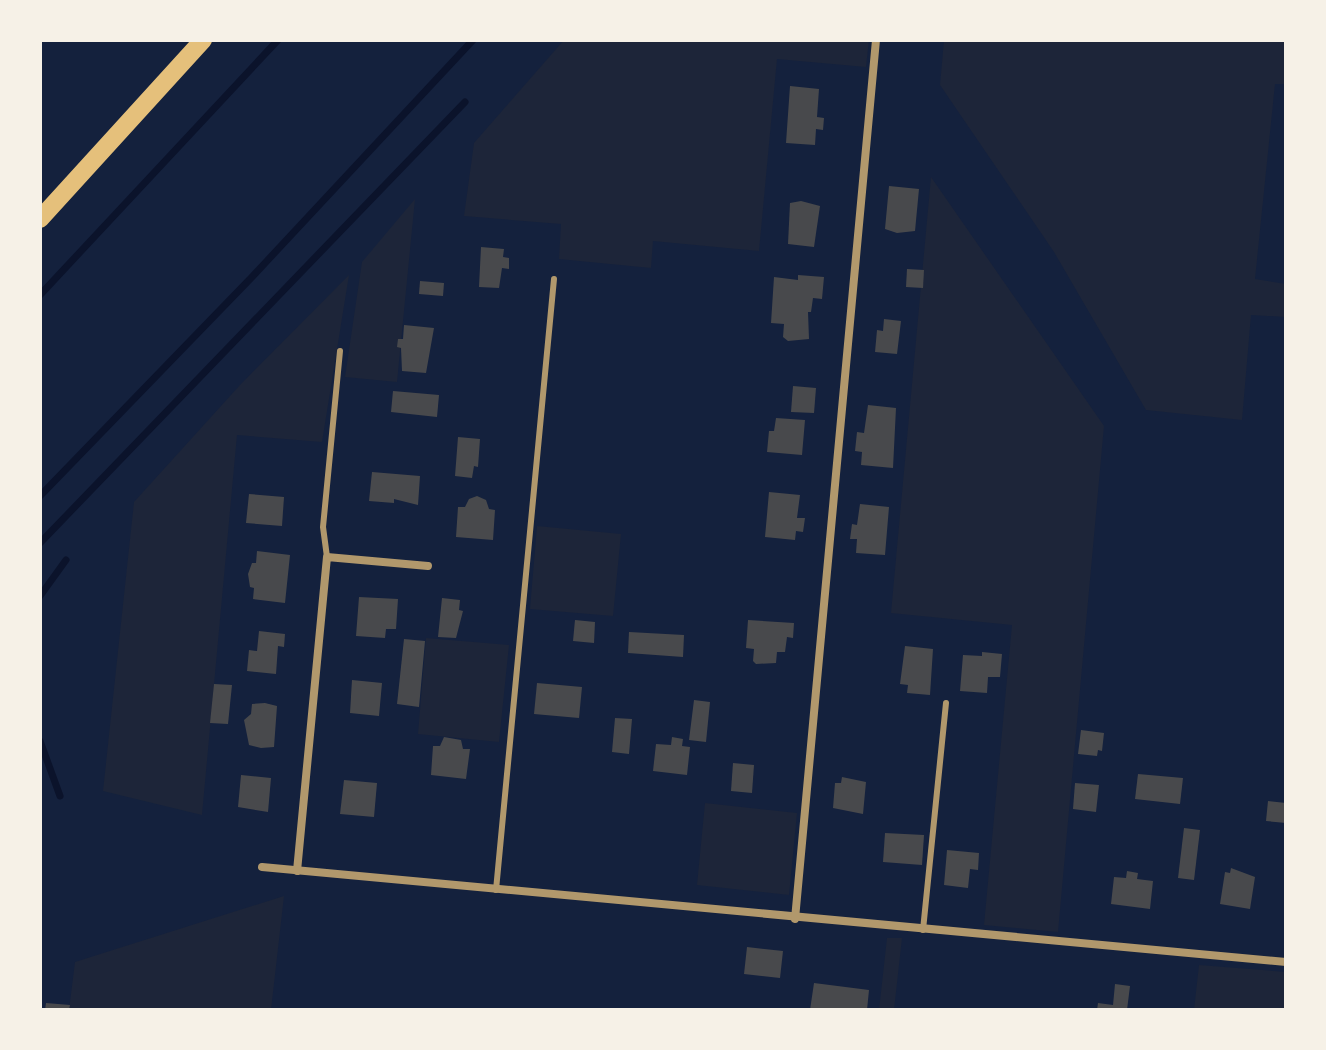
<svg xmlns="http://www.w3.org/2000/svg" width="1326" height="1050" font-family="'Fira Sans Condensed',sans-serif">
<rect width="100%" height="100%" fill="#14213d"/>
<g fill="#1d2539">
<path d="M 564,40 L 869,40 L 866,67 L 777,59 L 759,251 L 653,241 L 651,268 L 559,259 L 561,224 L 464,216 L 474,143 Z"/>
<path d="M 944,40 L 1286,40 L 1286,84 L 1275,84 L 1255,279 L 1286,284 L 1286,317 L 1251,315 L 1242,420 L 1146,410 L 1054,252 L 940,85 Z"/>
<path d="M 931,177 L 1104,426 L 1058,932 L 984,925 L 1012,625 L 891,613 Z"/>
<path d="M 415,199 L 397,382 L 345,377 L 362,262 Z"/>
<path d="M 349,275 L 322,442 L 237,435 L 202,815 L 103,791 L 134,502 L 240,385 Z"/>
<path d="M 537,526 L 621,534 L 613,616 L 530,609 Z"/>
<path d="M 426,638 L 509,645 L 499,742 L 418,734 Z"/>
<path d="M 705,803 L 797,813 L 789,895 L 697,885 Z"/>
<path d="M 284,896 L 271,1010 L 69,1010 L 75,962 Z"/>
<path d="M 887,938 L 902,938 L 894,1010 L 879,1010 Z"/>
<path d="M 1199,965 L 1286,972 L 1286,1010 L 1194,1010 Z"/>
</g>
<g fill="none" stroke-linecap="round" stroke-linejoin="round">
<g stroke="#0b132b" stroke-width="7">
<path d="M 40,295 L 278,40"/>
<path d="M 40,496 L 252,277 L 473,40"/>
<path d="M 40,543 L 465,102"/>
<path d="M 40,596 L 66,560"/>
<path d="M 40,741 L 60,796"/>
</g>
</g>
<g fill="#48494c">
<path d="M 790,86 L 819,89 L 817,117 L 824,118 L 823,130 L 816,129 L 815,145 L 786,143 Z"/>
<path d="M 889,186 L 919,189 L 915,231 L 897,233 L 885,229 Z"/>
<path d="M 801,201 L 820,206 L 814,247 L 788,244 L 790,203 Z"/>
<path d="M 481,247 L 504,249 L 503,257 L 509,258 L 509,269 L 502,268 L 499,288 L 479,287 Z"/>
<path d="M 907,269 L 924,270 L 923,288 L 906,287 Z"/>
<path d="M 798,275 L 824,277 L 822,299 L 813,298 L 811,312 L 808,312 L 809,339 L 788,341 L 783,337 L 784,324 L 771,323 L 774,277 L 798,280 Z"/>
<path d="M 420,281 L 444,283 L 443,296 L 419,294 Z"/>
<path d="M 884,319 L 901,321 L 897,354 L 875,352 L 877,330 L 883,331 Z"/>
<path d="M 404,325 L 434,328 L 426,373 L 402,371 L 401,348 L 397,347 L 398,339 L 403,339 Z"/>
<path d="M 793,386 L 816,388 L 814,413 L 791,412 Z"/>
<path d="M 393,391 L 439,395 L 437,417 L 391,412 Z"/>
<path d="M 868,405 L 896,408 L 893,468 L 861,465 L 862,452 L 855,451 L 857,432 L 864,433 Z"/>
<path d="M 776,418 L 805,420 L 802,455 L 767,452 L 769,431 L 774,431 Z"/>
<path d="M 458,437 L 480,439 L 478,467 L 474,466 L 472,478 L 455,476 Z"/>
<path d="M 372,472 L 420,476 L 418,505 L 394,499 L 394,503 L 369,501 Z"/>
<path d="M 769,492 L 800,495 L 797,518 L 805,518 L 803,532 L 796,531 L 795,540 L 765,537 Z"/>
<path d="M 249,494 L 284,497 L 282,526 L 246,523 Z"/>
<path d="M 477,496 L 486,500 L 489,509 L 495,510 L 493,540 L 456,537 L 458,507 L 465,507 L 469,499 Z"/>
<path d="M 860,504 L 889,507 L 885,555 L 856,553 L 857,539 L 850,539 L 852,524 L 857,525 Z"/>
<path d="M 257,551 L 290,555 L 285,603 L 253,599 L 254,588 L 250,587 L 248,574 L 252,563 L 256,563 Z"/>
<path d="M 359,597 L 398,599 L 396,629 L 386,629 L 385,638 L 356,636 Z"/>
<path d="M 442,598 L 460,600 L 459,610 L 463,611 L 456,638 L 438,637 Z"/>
<path d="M 575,620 L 595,622 L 594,643 L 573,641 Z"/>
<path d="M 748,620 L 794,623 L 793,638 L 787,637 L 785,652 L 777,652 L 776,663 L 756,664 L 753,661 L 754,649 L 746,648 Z"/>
<path d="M 259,631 L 285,634 L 284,647 L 278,646 L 276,674 L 247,671 L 249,650 L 257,651 Z"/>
<path d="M 629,632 L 684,635 L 683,657 L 628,653 Z"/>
<path d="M 404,639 L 425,641 L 419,707 L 397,704 Z"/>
<path d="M 905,646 L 933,649 L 930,695 L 907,693 L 908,685 L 900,684 Z"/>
<path d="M 982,652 L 1002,654 L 1000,677 L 988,677 L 987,693 L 960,691 L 963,655 L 982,656 Z"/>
<path d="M 352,680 L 382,683 L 379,716 L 350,713 Z"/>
<path d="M 537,683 L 582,687 L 579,718 L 534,714 Z"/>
<path d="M 214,684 L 232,685 L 228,724 L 210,723 Z"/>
<path d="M 694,700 L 710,702 L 706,742 L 689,740 Z"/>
<path d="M 265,703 L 277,706 L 274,747 L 261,748 L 249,745 L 244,720 L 251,714 L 252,704 Z"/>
<path d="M 615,718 L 632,719 L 629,754 L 612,752 Z"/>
<path d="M 1081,730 L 1104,733 L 1102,751 L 1098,750 L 1097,756 L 1078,754 Z"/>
<path d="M 444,737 L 461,740 L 463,749 L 470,749 L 466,779 L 431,775 L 433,746 L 440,746 Z"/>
<path d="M 672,737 L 683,739 L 682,746 L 690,747 L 687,775 L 653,771 L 656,744 L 671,745 Z"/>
<path d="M 733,763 L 754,765 L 752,793 L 731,791 Z"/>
<path d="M 1138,774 L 1183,778 L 1180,804 L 1135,799 Z"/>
<path d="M 241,775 L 271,778 L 268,812 L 238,807 Z"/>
<path d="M 842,777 L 866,782 L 863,814 L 833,808 L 835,783 L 841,783 Z"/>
<path d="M 344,780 L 377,783 L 374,817 L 340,814 Z"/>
<path d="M 1075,783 L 1099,785 L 1096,812 L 1073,809 Z"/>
<path d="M 1268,801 L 1286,803 L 1286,823 L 1266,821 Z"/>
<path d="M 1184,828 L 1200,830 L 1194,880 L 1178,878 Z"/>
<path d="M 885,833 L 924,835 L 922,865 L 883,862 Z"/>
<path d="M 947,850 L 979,853 L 978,870 L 970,869 L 968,888 L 944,885 Z"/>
<path d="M 1231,868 L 1255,877 L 1250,909 L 1220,904 L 1225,872 L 1230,873 Z"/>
<path d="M 1127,871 L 1138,873 L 1137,879 L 1153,881 L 1150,909 L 1111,904 L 1114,877 L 1126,878 Z"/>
<path d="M 747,947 L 783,951 L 780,978 L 744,974 Z"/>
<path d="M 814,983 L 869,990 L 867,1010 L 810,1010 Z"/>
<path d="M 1115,984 L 1130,986 L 1127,1010 L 1097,1010 L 1098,1003 L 1113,1005 Z"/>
<path d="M 46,1003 L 70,1005 L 69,1010 L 45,1010 Z"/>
</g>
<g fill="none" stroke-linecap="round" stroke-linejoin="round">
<g stroke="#b1986c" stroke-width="6">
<path d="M 327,557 L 323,527 L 340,351"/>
<path d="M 496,890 L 554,279"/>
<path d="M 923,930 L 946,703"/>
</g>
<g stroke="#b1986c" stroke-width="8">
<path d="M 262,867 L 1286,962"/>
<path d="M 297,871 L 327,557 L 428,566"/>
<path d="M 795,919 L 876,40"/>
</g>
<path stroke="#e5c07b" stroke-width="18" d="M 40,219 L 203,40"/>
</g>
<rect width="1326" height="1050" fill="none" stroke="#f6f1e7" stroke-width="84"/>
</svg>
